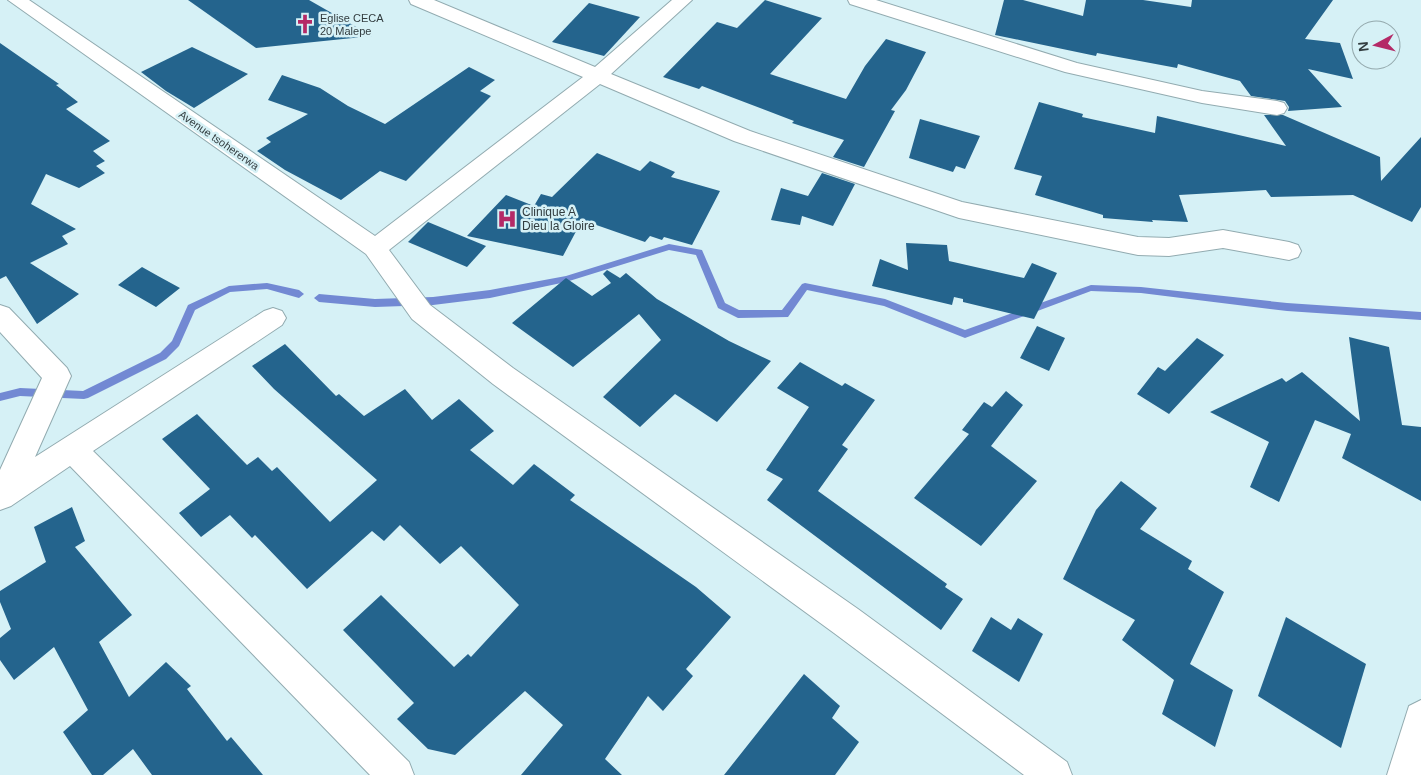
<svg xmlns="http://www.w3.org/2000/svg" width="1421" height="775" font-family="Helvetica,sans-serif">
<rect width="100%" height="100%" fill="#d6f1f6"/>
<g fill="none" stroke-linecap="round" stroke-linejoin="round">
<g fill="#7289d3" fill-rule="evenodd">
<path d="M 669,244 L 702,250 L 725,303 L 739,310 L 782,310 L 802,284 L 805,283 L 885,299 L 965,330 L 1091,285 L 1141,287 L 1287,303 L 1421,312 L 1421,320 L 1287,311 L 1141,293 L 1091,291 L 965,338 L 884,306 L 807,290 L 788,317 L 738,318 L 718,308 L 696,255 L 669,250 L 566,282 L 490,298 L 433,305 L 375,307 L 319,302 L 314,298 L 319,294 L 375,299 L 433,297 L 490,290 L 566,276 Z"/>
<path d="M 267,283 L 299,290 L 304,294 L 299,298 L 267,289 L 230,292 L 195,310 L 179,346 L 166,359 L 88,398 L 84,399 L 20,396 L 0,401 L 0,393 L 20,388 L 83,391 L 160,353 L 172,341 L 188,305 L 229,286 Z"/>
</g>
</g>
<g fill="#24648d">
<path d="M 188,0 L 309,0 L 372,36 L 256,48 Z"/>
<path d="M 765,0 L 822,18 L 770,74 L 846,99 L 865,66 L 886,39 L 926,52 L 906,90 L 891,110 L 895,111 L 864,167 L 833,157 L 844,140 L 792,123 L 794,121 L 702,86 L 699,89 L 663,77 L 717,22 L 737,28 Z"/>
<path d="M 1004,0 L 1023,0 L 1083,16 L 1086,0 L 1143,0 L 1191,7 L 1192,0 L 1333,0 L 1305,39 L 1340,43 L 1353,79 L 1308,69 L 1342,107 L 1288,111 L 1289,107 L 1285,101 L 1251,96 L 1240,81 L 1178,64 L 1177,68 L 1097,53 L 1096,56 L 995,35 Z"/>
<path d="M 589,3 L 640,17 L 604,56 L 552,42 Z"/>
<path d="M 0,43 L 59,84 L 56,85 L 78,102 L 66,109 L 110,141 L 93,151 L 105,161 L 96,166 L 105,173 L 79,188 L 46,174 L 31,204 L 76,229 L 62,236 L 68,244 L 30,263 L 79,294 L 37,324 L 6,276 L 0,279 Z"/>
<path d="M 192,47 L 248,74 L 194,108 L 166,91 L 141,72 Z"/>
<path d="M 469,67 L 495,80 L 480,91 L 491,96 L 406,181 L 380,171 L 341,200 L 285,170 L 257,151 L 271,142 L 266,138 L 308,114 L 268,100 L 282,75 L 320,88 L 348,106 L 385,124 Z"/>
<path d="M 1039,102 L 1083,114 L 1082,117 L 1155,133 L 1157,116 L 1286,146 L 1264,115 L 1283,115 L 1380,157 L 1381,181 L 1421,137 L 1421,207 L 1412,222 L 1353,195 L 1271,197 L 1266,190 L 1179,195 L 1188,222 L 1152,220 L 1153,222 L 1103,218 L 1103,215 L 1035,195 L 1042,176 L 1014,169 Z"/>
<path d="M 920,119 L 980,136 L 965,169 L 956,166 L 953,172 L 909,158 Z"/>
<path d="M 597,153 L 640,171 L 650,161 L 675,172 L 671,177 L 720,191 L 692,245 L 664,237 L 662,240 L 650,236 L 645,242 L 582,220 L 563,256 L 467,236 L 506,195 L 534,206 L 541,194 L 552,197 Z"/>
<path d="M 822,173 L 855,184 L 833,226 L 802,216 L 800,225 L 771,220 L 781,188 L 808,196 Z"/>
<path d="M 428,222 L 486,246 L 467,267 L 408,242 Z"/>
<path d="M 906,243 L 947,245 L 949,261 L 1024,278 L 1032,263 L 1057,273 L 1034,319 L 963,302 L 963,299 L 954,297 L 952,305 L 872,286 L 880,259 L 908,270 Z"/>
<path d="M 142,267 L 158,276 L 180,288 L 156,307 L 118,285 Z"/>
<path d="M 607,270 L 620,278 L 626,273 L 657,299 L 729,341 L 771,361 L 717,422 L 675,394 L 640,427 L 603,397 L 661,340 L 639,314 L 573,367 L 512,323 L 566,278 L 592,296 L 611,283 L 603,274 Z"/>
<path d="M 1037,326 L 1065,338 L 1049,371 L 1020,358 Z"/>
<path d="M 1349,337 L 1389,347 L 1402,425 L 1421,427 L 1421,501 L 1342,458 L 1351,434 L 1315,420 L 1279,502 L 1250,487 L 1269,442 L 1210,412 L 1282,378 L 1286,382 L 1302,372 L 1360,421 Z"/>
<path d="M 1197,338 L 1224,355 L 1169,414 L 1137,394 L 1158,367 L 1165,371 Z"/>
<path d="M 285,344 L 336,396 L 339,394 L 364,416 L 405,389 L 432,420 L 459,399 L 494,431 L 470,450 L 513,485 L 534,464 L 575,495 L 570,500 L 696,587 L 731,617 L 686,669 L 693,676 L 663,711 L 648,696 L 605,759 L 622,775 L 521,775 L 563,725 L 525,691 L 455,755 L 428,749 L 397,719 L 414,703 L 343,630 L 381,595 L 454,667 L 468,654 L 471,657 L 519,605 L 461,546 L 440,564 L 400,525 L 384,541 L 372,531 L 307,589 L 255,535 L 252,538 L 230,515 L 201,537 L 179,513 L 210,489 L 162,439 L 197,414 L 247,465 L 258,457 L 272,471 L 277,467 L 330,522 L 377,480 L 274,389 L 252,366 Z"/>
<path d="M 800,362 L 842,386 L 845,383 L 875,400 L 842,445 L 848,449 L 818,491 L 947,584 L 945,587 L 963,599 L 941,630 L 767,500 L 783,479 L 766,470 L 809,407 L 777,388 Z"/>
<path d="M 1006,391 L 1023,405 L 991,446 L 1037,481 L 981,546 L 914,498 L 969,434 L 962,430 L 984,402 L 992,407 Z"/>
<path d="M 1121,481 L 1157,508 L 1140,529 L 1192,561 L 1188,569 L 1224,592 L 1190,664 L 1233,690 L 1215,747 L 1162,714 L 1174,680 L 1122,640 L 1135,620 L 1063,579 L 1096,510 Z"/>
<path d="M 72,507 L 85,541 L 75,547 L 132,615 L 99,642 L 129,697 L 166,662 L 191,686 L 187,689 L 227,741 L 231,737 L 263,775 L 152,775 L 133,749 L 103,775 L 92,775 L 63,732 L 88,710 L 54,647 L 14,680 L 0,660 L 0,638 L 11,629 L 0,602 L 0,591 L 46,562 L 34,527 Z"/>
<path d="M 991,617 L 1011,630 L 1018,618 L 1043,634 L 1019,682 L 972,651 Z"/>
<path d="M 1286,617 L 1366,664 L 1341,748 L 1258,696 Z"/>
<path d="M 804,674 L 840,706 L 832,718 L 859,742 L 835,775 L 724,775 Z"/>
</g>
<g fill="none" stroke-linecap="round" stroke-linejoin="round">
<defs>
<g id="minor">
<path d="M 8,0 L 29,0 L 375,236 L 583,77 L 411,4 L 409,0 L 434,0 L 595,67 L 672,0 L 692,0 L 611,74 L 750,131 L 962,202 L 1138,237 L 1169,238 L 1223,230 L 1289,242 L 1298,245 L 1301,251 L 1298,257 L 1289,260 L 1223,248 L 1169,256 L 1138,255 L 959,218 L 734,141 L 600,84 L 389,250 L 430,305 L 513,368 L 858,609 L 1067,762 L 1072,775 L 1024,775 L 834,633 L 493,384 L 412,319 L 366,254 Z"/>
<path d="M 848,0 L 876,0 L 1077,63 L 1202,91 L 1277,101 L 1284,103 L 1287,108 L 1284,113 L 1277,115 L 1202,103 L 1065,72 L 850,4 Z"/>
<path d="M 0,305 L 9,308 L 67,368 L 71,376 L 35,457 L 264,311 L 273,308 L 282,311 L 286,318 L 282,325 L 93,451 L 409,762 L 414,775 L 370,775 L 70,466 L 11,506 L 0,510 L 0,470 L 42,378 L 0,332 Z"/>
<path d="M 1421,700 L 1421,775 L 1387,775 L 1409,706 Z"/>
</g>
</defs>
<use href="#minor" stroke="#92abb0" stroke-width="2"/>
<use href="#minor" fill="#fff" fill-rule="evenodd"/>
</g>
<defs>
<symbol id="church-bare" viewBox="-9 -9 18 18"><path d="M-1.2-6h2.4v3.5h3.3v2.4h-3.3V6h-2.4V-.1h-3.3v-2.4h3.3Z" fill="#b42a67" stroke="#d6f1f6" stroke-width="2.5" paint-order="stroke"/></symbol>
<symbol id="hospital-bare" viewBox="-9 -9 18 18"><path d="M-5-5h3v3.5h4V-5h3V5h-3V1.5h-4V5h-3Z" fill="#b42a67" stroke="#d6f1f6" stroke-width="2.5" paint-order="stroke"/></symbol>
</defs>
<g fill-rule="evenodd">
<use href="#church-bare" x="291" y="10" width="28" height="28"/>
<use href="#hospital-bare" x="493" y="205" width="28" height="28"/>
</g>
<g text-anchor="middle" dominant-baseline="central" stroke-width="5" stroke-linejoin="round" paint-order="stroke">
<g font-size="11" fill="#323c3f" stroke="#d6f1f6" text-anchor="start">
<text x="320" y="18">Eglise CECA<tspan x="320" dy="13">20 Malepe</tspan></text>
</g>
<g font-size="11" fill="#323c3f" stroke="#d6f1f6">
<text transform="translate(219 140) rotate(35)">Avenue tsohererwa</text>
</g>
<g font-size="12" fill="#323c3f" stroke="#d6f1f6" text-anchor="start">
<text x="522" y="212">Clinique A<tspan x="522" dy="14">Dieu la Gloire</tspan></text>
</g>
</g>
<g transform="translate(1376 45) rotate(263)"><circle r="24" fill="#d6f1f6" stroke="#94a9ad"/>
<path d="M0-4L9 19L0 12L-9 19Z" fill="#b42a67"/>
<text y="-8" font-size="14" font-weight="bold" text-anchor="middle" fill="#323c3f">N</text>
</g>
</svg>
